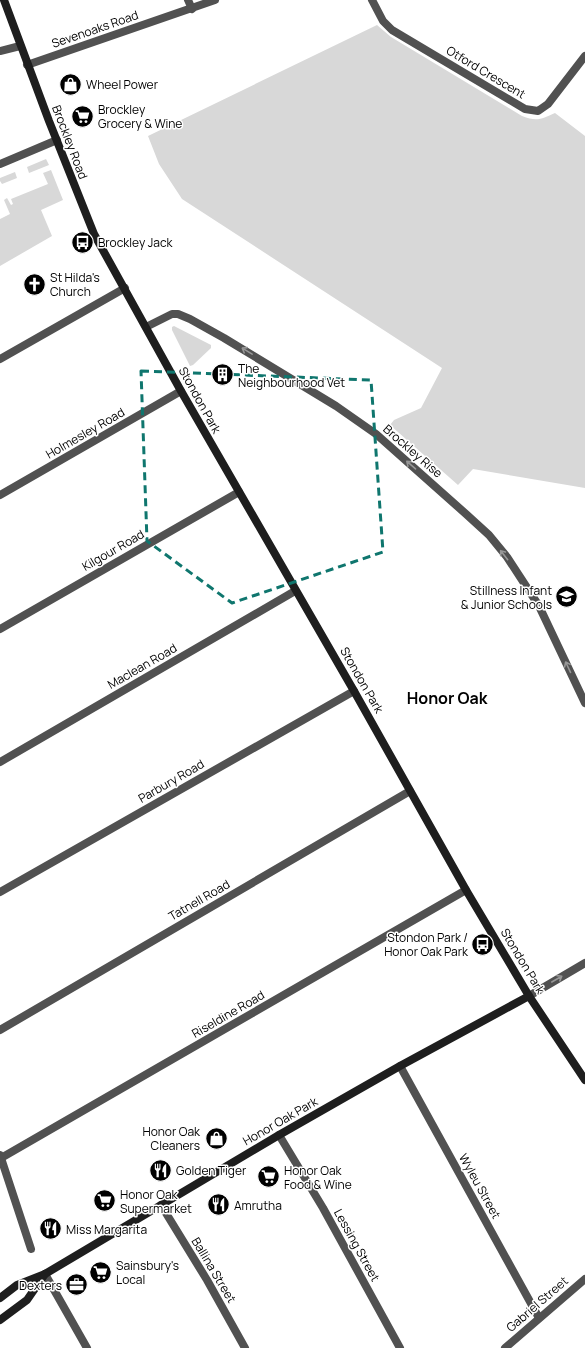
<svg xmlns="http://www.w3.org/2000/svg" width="585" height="1348" font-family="Manrope,sans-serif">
<rect width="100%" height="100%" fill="#fff"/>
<g fill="#d8d8d8">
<path d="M 377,25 L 391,37 L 522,116 C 537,122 542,119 555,113 L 585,136 L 585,488 L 473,469 L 458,485 L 390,425 L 394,420 L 421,408 L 442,368 L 182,199 L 159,164 L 148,136 Z"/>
<path d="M 46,159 L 49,165 L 29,173 L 27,167 Z"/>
<path d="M 51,170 L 63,200 L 41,210 L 52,236 L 0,266 L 0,219 L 10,214 L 4,200 L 7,198 L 11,205 L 13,204 L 11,199 L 48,184 L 43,173 Z"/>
<path d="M 15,172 L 17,178 L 2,184 L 0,181 L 0,178 Z"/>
<path d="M 174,326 L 211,345 L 211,348 L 193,365 L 190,366 L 172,330 L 172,327 Z"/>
</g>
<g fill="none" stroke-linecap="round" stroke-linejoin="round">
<g stroke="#515151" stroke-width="8">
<path d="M 188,0 L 192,9"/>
<path d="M 372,0 L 383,21 L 392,30 L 525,109 L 538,111 L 548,104 L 585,56"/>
<path d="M 0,51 L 20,46"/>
<path d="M 27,65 L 215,0"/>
<path d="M 0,164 L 57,140"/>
<path d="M 146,327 L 172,314 L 178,314 L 190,319 L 224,338 L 336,406 L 376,434 L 466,514 L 489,535 L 507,557 L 539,606 L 585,703"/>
<path d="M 0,359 L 125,288"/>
<path d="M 0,495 L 181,391"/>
<path d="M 0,629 L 239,492"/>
<path d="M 0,762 L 295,591"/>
<path d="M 0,892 L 354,691"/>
<path d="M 529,996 L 585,963"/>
<path d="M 0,1030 L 410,791"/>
<path d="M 400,1066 L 539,1318"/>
<path d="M 279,1135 L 323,1208 L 400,1348"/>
<path d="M 0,1155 L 31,1249"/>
<path d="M 1,1158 L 466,890"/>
<path d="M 161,1205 L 207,1280 L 245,1348"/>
<path d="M 45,1274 L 87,1348"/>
<path d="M 505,1348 L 585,1279"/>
</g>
<g stroke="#1e1e1e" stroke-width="8">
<path d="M 4,0 L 49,121 L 94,234 L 181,391 L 354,691 L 466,890 L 529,996 L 585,1080"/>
<path d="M 0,1298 L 17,1285 L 45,1274 L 279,1135 L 400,1066 L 529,996"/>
<path d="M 0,1320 L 27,1300 L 45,1274"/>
</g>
</g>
<defs><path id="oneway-shaft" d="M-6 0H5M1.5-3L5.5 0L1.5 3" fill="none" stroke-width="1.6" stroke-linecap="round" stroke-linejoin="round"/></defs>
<g stroke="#979797">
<use href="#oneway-shaft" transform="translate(247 351) rotate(-149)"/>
<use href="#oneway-shaft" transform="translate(411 465) rotate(-139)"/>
<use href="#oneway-shaft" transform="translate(504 555) rotate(-128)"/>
<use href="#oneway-shaft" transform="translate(568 667) rotate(-115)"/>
<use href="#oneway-shaft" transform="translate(557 979) rotate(-30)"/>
</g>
<path fill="none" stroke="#0f766e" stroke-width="3" stroke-dasharray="8 5" stroke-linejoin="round" d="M 141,371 L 371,380 L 383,552 L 232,603 L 147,541 Z"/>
<defs>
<symbol id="shop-disc" viewBox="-11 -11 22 22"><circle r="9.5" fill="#000" stroke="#fff"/><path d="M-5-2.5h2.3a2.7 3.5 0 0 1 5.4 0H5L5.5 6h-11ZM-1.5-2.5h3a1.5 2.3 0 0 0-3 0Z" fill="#fff"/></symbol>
<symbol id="supermarket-disc" viewBox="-11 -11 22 22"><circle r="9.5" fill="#000" stroke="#fff"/><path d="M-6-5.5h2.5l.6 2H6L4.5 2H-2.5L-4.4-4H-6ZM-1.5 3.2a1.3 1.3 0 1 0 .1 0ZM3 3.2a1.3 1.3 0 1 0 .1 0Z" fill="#fff"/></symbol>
<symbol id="bus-disc" viewBox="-11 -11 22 22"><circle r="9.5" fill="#000" stroke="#fff"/><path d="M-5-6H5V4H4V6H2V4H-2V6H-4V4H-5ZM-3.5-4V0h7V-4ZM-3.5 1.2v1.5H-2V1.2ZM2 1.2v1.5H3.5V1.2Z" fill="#fff"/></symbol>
<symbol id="church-disc" viewBox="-11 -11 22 22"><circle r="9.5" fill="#000" stroke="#fff"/><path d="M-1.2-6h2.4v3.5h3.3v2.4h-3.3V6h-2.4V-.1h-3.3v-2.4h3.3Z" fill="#fff"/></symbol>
<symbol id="building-disc" viewBox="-11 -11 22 22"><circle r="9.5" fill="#000" stroke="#fff"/><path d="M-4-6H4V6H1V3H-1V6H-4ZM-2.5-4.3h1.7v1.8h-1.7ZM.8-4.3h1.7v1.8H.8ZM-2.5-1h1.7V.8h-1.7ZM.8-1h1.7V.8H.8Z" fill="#fff"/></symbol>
<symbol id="school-disc" viewBox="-11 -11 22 22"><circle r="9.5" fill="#000" stroke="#fff"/><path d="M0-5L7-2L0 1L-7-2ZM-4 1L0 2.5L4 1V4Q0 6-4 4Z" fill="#fff"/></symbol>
<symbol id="restaurant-disc" viewBox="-11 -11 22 22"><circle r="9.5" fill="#000" stroke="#fff"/><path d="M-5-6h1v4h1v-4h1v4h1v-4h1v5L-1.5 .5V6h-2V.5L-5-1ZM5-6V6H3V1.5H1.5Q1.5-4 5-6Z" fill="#fff"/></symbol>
<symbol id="office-disc" viewBox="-11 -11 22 22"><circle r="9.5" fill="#000" stroke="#fff"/><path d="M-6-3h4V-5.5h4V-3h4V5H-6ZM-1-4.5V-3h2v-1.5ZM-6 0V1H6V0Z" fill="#fff"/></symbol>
</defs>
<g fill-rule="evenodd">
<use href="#shop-disc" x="58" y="72" width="25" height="25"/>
<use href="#supermarket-disc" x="70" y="104" width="25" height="25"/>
<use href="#bus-disc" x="70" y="230" width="25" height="25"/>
<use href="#church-disc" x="22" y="272" width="25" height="25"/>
<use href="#building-disc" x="210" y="362" width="25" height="25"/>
<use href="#school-disc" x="554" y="584" width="25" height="25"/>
<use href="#bus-disc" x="470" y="932" width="25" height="25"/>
<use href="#shop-disc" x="204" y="1126" width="25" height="25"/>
<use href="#restaurant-disc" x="148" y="1158" width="25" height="25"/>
<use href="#supermarket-disc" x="256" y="1164" width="25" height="25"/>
<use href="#supermarket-disc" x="92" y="1188" width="25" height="25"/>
<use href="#restaurant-disc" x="206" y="1192" width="25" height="25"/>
<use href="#restaurant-disc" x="38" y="1216" width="25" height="25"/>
<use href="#supermarket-disc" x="88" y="1260" width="25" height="25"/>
<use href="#office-disc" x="64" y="1272" width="25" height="25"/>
</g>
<g text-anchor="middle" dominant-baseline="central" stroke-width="3" stroke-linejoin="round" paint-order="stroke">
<g font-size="12" fill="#000" stroke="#fff">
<text transform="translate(95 29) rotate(-19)">Sevenoaks Road</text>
<text transform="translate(486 72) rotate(31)">Otford Crescent</text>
<text transform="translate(70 142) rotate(69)">Brockley Road</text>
<text transform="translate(200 400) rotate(61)">Stondon Park</text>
<text transform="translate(85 433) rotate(-30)">Holmesley Road</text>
<text transform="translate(413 451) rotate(41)">Brockley Rise</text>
<text transform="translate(113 550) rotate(-30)">Kilgour Road</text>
<text transform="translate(142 666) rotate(-30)">Maclean Road</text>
<text transform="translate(362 680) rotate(60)">Stondon Park</text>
<text transform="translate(171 781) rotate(-30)">Parbury Road</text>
<text transform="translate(199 900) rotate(-30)">Tatnell Road</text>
<text transform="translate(523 961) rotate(59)">Stondon Park</text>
<text transform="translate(228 1014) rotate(-30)">Riseldine Road</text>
<text transform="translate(280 1121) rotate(-30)">Honor Oak Park</text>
<text transform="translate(480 1186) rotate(61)">Wyleu Street</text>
<text transform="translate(357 1245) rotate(61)">Lessing Street</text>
<text transform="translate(214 1270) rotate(59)">Ballina Street</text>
<text transform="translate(537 1304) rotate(-41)">Gabriel Street</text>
</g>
<g font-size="12" fill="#000" stroke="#fff" text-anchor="start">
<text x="86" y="84">Wheel Power</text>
<text x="98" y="109">Brockley<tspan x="98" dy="14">Grocery &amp; Wine</tspan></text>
<text x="98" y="242">Brockley Jack</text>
<text x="50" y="277">St Hilda's<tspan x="50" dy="14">Church</tspan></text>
<text x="238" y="368">The<tspan x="238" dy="14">Neighbourhood Vet</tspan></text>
<text x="552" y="590" text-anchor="end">Stillness Infant<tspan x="552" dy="14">&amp; Junior Schools</tspan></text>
<text x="468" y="937" text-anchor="end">Stondon Park /<tspan x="468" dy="14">Honor Oak Park</tspan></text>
<text x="200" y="1131" text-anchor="end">Honor Oak<tspan x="200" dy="14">Cleaners</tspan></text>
<text x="176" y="1170">Golden Tiger</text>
<text x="284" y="1170">Honor Oak<tspan x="284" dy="14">Food &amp; Wine</tspan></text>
<text x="120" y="1194">Honor Oak<tspan x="120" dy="14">Supermarket</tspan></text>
<text x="234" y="1205">Amrutha</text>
<text x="66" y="1229">Miss Margarita</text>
<text x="116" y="1265">Sainsbury's<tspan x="116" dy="14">Local</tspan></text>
<text x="62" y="1285" text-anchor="end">Dexters</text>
</g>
<g font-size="16" font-weight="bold" fill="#000" stroke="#fff">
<text x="447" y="698">Honor Oak</text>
</g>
</g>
</svg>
